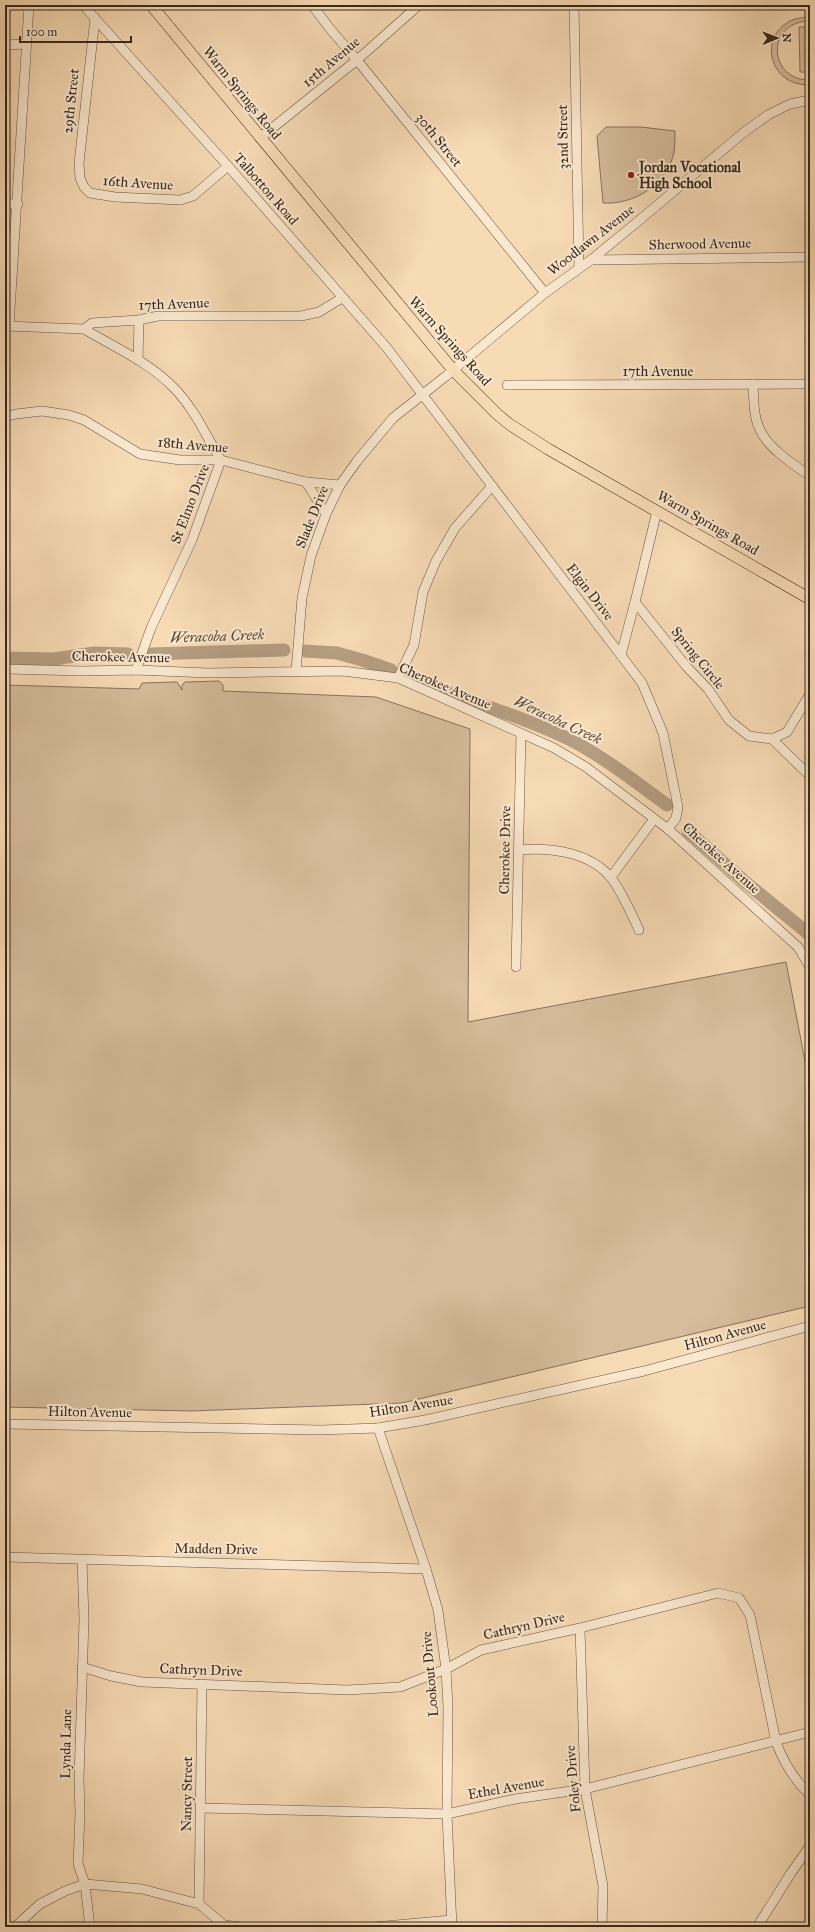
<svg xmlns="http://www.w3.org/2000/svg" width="815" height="1932" font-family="'IM FELL Great Primer',serif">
<rect width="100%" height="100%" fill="#f7dbb5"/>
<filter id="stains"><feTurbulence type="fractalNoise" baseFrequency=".005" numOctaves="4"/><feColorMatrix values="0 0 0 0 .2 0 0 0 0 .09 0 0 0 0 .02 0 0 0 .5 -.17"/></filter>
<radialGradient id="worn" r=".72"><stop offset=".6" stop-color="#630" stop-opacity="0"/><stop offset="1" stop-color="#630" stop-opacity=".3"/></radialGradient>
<g fill="#d7bd9c" stroke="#88725e">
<path d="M 810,17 L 810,21 C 764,22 769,81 810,80 L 810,85 C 760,86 757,17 810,17 Z"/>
<path d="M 799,27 L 810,27 L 810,72 L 800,72 Z"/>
<path d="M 606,127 L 641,127 L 675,131 C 675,138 675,146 674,153 C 666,185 634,205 603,203 L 597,136 Z"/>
<path d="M 219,681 L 223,685 L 223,691 L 376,697 L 470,729 L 468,1022 L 786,962 L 810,1087 L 810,1306 L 402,1403 L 191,1411 L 5,1407 L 5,685 L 139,689 L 142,683 L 177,682 L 182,690 L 182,685 L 185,682 Z"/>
</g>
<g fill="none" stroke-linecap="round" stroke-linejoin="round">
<g stroke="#b69e82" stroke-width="13">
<path d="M 305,651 L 337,653 L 362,660 L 391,670"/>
<path d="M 151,654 L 284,650"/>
<path d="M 5,658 L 54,659 L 94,653 L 128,654"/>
<path d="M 407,677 L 440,690"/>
<path d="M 448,693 C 489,707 532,721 571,740 C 605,758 636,782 667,805"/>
<path d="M 688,831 L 744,881 L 810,935"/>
</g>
<defs>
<g id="minor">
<path d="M 83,5 L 228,166 L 387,348 L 642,683 L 663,733 L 678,807 L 676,818 L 668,829"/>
<path d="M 312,5 L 331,30 L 357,60 L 545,293"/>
<path d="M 574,5 L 579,268"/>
<path d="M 95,18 L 79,163 L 80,178 L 84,187 L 90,193 L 115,197 L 180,200 L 193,196 L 228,166"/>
<path d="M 5,45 L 26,44"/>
<path d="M 260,138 L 357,60 L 419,5"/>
<path d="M 5,204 L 18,204"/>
<path d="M 591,260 L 810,257"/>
<path d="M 5,326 L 84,329 L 92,323 L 139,320 L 158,316 L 301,316 L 319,312 L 342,298"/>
<path d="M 9,326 L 29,5"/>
<path d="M 84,329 C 114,347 149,362 174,388 C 194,408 206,436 221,460 L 192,540 L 151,628 L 136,670"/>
<path d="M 138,360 L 139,320"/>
<path d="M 753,384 C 754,399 753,416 760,430 C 768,448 794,465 810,476"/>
<path d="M 507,385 L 810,384"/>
<path d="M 5,417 L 16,414 L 42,411 L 69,415 L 84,420 L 140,454 L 180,460 L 221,460 L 306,482 L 340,485"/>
<path d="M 306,482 L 326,514"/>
<path d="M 657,511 L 635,602 L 686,666 L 708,689 L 729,720 L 749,736 L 772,739 L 787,732 L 810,694"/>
<path d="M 621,655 L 635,602"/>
<path d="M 5,669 L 82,671 L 136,670 L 208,673 L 343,671 L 398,678 L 554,748 L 586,767 L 668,829 L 798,947 L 810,967"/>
<path d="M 296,671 L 302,598 L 311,556 L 326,514 L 340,485 L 357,461 L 393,418 L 446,376 L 545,293 L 591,260 L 636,223 L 743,133 L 768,115 L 790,104 L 810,100"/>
<path d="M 398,678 L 414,645 L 423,592 L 436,561 L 455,528 L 492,486"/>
<path d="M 772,739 L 810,776"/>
<path d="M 519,850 C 550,847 591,852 612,879 C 623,894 631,913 639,930"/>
<path d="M 611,877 L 654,819"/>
<path d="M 516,967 L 521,734"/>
<path d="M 5,1424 L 321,1430 L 378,1428 L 425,1420 L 644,1371 L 810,1326"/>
<path d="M 378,1428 L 426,1569 L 438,1610 L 446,1669 L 448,1707 L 447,1814 L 452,1927"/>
<path d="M 5,1557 L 426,1569"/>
<path d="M 82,1560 L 84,1619 L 79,1779 L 80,1813 L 78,1864 L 85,1884 L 90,1927"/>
<path d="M 580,1628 L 585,1789 L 603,1886 L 602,1927"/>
<path d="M 82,1667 L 111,1676 L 142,1682 L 347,1690 L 400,1687 L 446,1669 L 481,1650 L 580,1628 L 718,1593 L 739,1598 L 750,1615 L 776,1742 C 784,1763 794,1780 810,1795"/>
<path d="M 201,1808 L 447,1814 L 515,1799 L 585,1789 L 810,1732"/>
<path d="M 199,1904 L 202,1684"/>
<path d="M 12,1927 L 17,1925 L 40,1904 L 65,1891 L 85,1884 L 142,1889 L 199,1904 L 224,1925 L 240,1927"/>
<path d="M 374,1927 L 451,1920"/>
<path d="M 757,1927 L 791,1873 L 810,1846"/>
</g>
<path id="major" d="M 151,5 L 453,370 L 497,414 L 509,424 L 548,449 L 810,599"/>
</defs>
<use href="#minor" stroke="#685544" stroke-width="10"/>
<use href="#major" stroke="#39281f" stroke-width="12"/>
<use href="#minor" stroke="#fae8cf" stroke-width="9"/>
<use href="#major" stroke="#f7dbb5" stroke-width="11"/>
</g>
<circle fill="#8f2418" stroke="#fae8cf" stroke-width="1.5" cx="631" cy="175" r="4"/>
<g text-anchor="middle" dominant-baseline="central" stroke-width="4" stroke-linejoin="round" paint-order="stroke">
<g font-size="14" fill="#39281f" stroke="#fae8cf">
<text transform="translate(331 62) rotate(-40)">15th Avenue</text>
<text transform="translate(242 93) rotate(51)">Warm Springs Road</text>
<text transform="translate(71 101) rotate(-84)">29th Street</text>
<text transform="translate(563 137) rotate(-91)">32nd Street</text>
<text transform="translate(439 140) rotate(51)">30th Street</text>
<text transform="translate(138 183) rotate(4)">16th Avenue</text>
<text transform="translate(266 189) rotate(49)">Talbotton Road</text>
<text transform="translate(591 240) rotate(-38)">Woodlawn Avenue</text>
<text transform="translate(700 244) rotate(-1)">Sherwood Avenue</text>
<text transform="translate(174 304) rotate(-2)">17th Avenue</text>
<text transform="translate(450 341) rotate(48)">Warm Springs Road</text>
<text x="658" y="371">17th Avenue</text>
<text transform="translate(193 445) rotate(5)">18th Avenue</text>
<text transform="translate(190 504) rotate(-69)">St Elmo Drive</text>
<text transform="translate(312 517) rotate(-68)">Slade Drive</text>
<text transform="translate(708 523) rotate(30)">Warm Springs Road</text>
<text transform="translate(590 592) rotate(52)">Elgin Drive</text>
<text transform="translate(121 657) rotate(1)">Cherokee Avenue</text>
<text transform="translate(698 658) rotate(51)">Spring Circle</text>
<text transform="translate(445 686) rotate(23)">Cherokee Avenue</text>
<text transform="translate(505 850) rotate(-89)">Cherokee Drive</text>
<text transform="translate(721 858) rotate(42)">Cherokee Avenue</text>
<text transform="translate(725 1335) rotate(-15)">Hilton Avenue</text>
<text transform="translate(411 1406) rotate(-9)">Hilton Avenue</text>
<text transform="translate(90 1412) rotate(1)">Hilton Avenue</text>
<text transform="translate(216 1549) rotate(1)">Madden Drive</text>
<text transform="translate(524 1626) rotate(-13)">Cathryn Drive</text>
<text transform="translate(201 1670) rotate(2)">Cathryn Drive</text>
<text transform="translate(430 1674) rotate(-95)">Lookout Drive</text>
<text transform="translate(66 1744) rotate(-89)">Lynda Lane</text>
<text transform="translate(573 1779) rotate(-95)">Foley Drive</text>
<text transform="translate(506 1788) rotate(-10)">Ethel Avenue</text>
<text transform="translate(187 1794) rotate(-89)">Nancy Street</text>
</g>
<g font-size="14" font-weight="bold" fill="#39281f" stroke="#fae8cf" text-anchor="start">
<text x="639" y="167">Jordan Vocational<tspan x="639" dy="16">High School</tspan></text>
</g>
<g font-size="15" font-style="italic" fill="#5e4b3d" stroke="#fae8cf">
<text transform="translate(217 636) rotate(-2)">Weracoba Creek</text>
<text transform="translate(558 720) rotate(25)">Weracoba Creek</text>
</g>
</g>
<rect width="815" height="1932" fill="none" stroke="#f7dbb5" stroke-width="20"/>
<rect x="6" y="6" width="803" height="1920" fill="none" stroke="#39281f" stroke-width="2"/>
<rect x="10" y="10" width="795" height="1912" fill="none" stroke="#39281f"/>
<g transform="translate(777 38) rotate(89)" stroke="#fae8cf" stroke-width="3" paint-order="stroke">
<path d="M0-3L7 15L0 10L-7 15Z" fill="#39281f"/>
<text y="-6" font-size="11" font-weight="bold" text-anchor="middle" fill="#39281f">N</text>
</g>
<path d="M20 36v6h111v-6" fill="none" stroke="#39281f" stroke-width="2"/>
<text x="26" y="36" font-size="12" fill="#39281f" stroke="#fae8cf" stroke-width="3" paint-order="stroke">100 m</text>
<rect width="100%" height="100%" filter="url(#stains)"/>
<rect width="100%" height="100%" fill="url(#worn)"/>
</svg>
